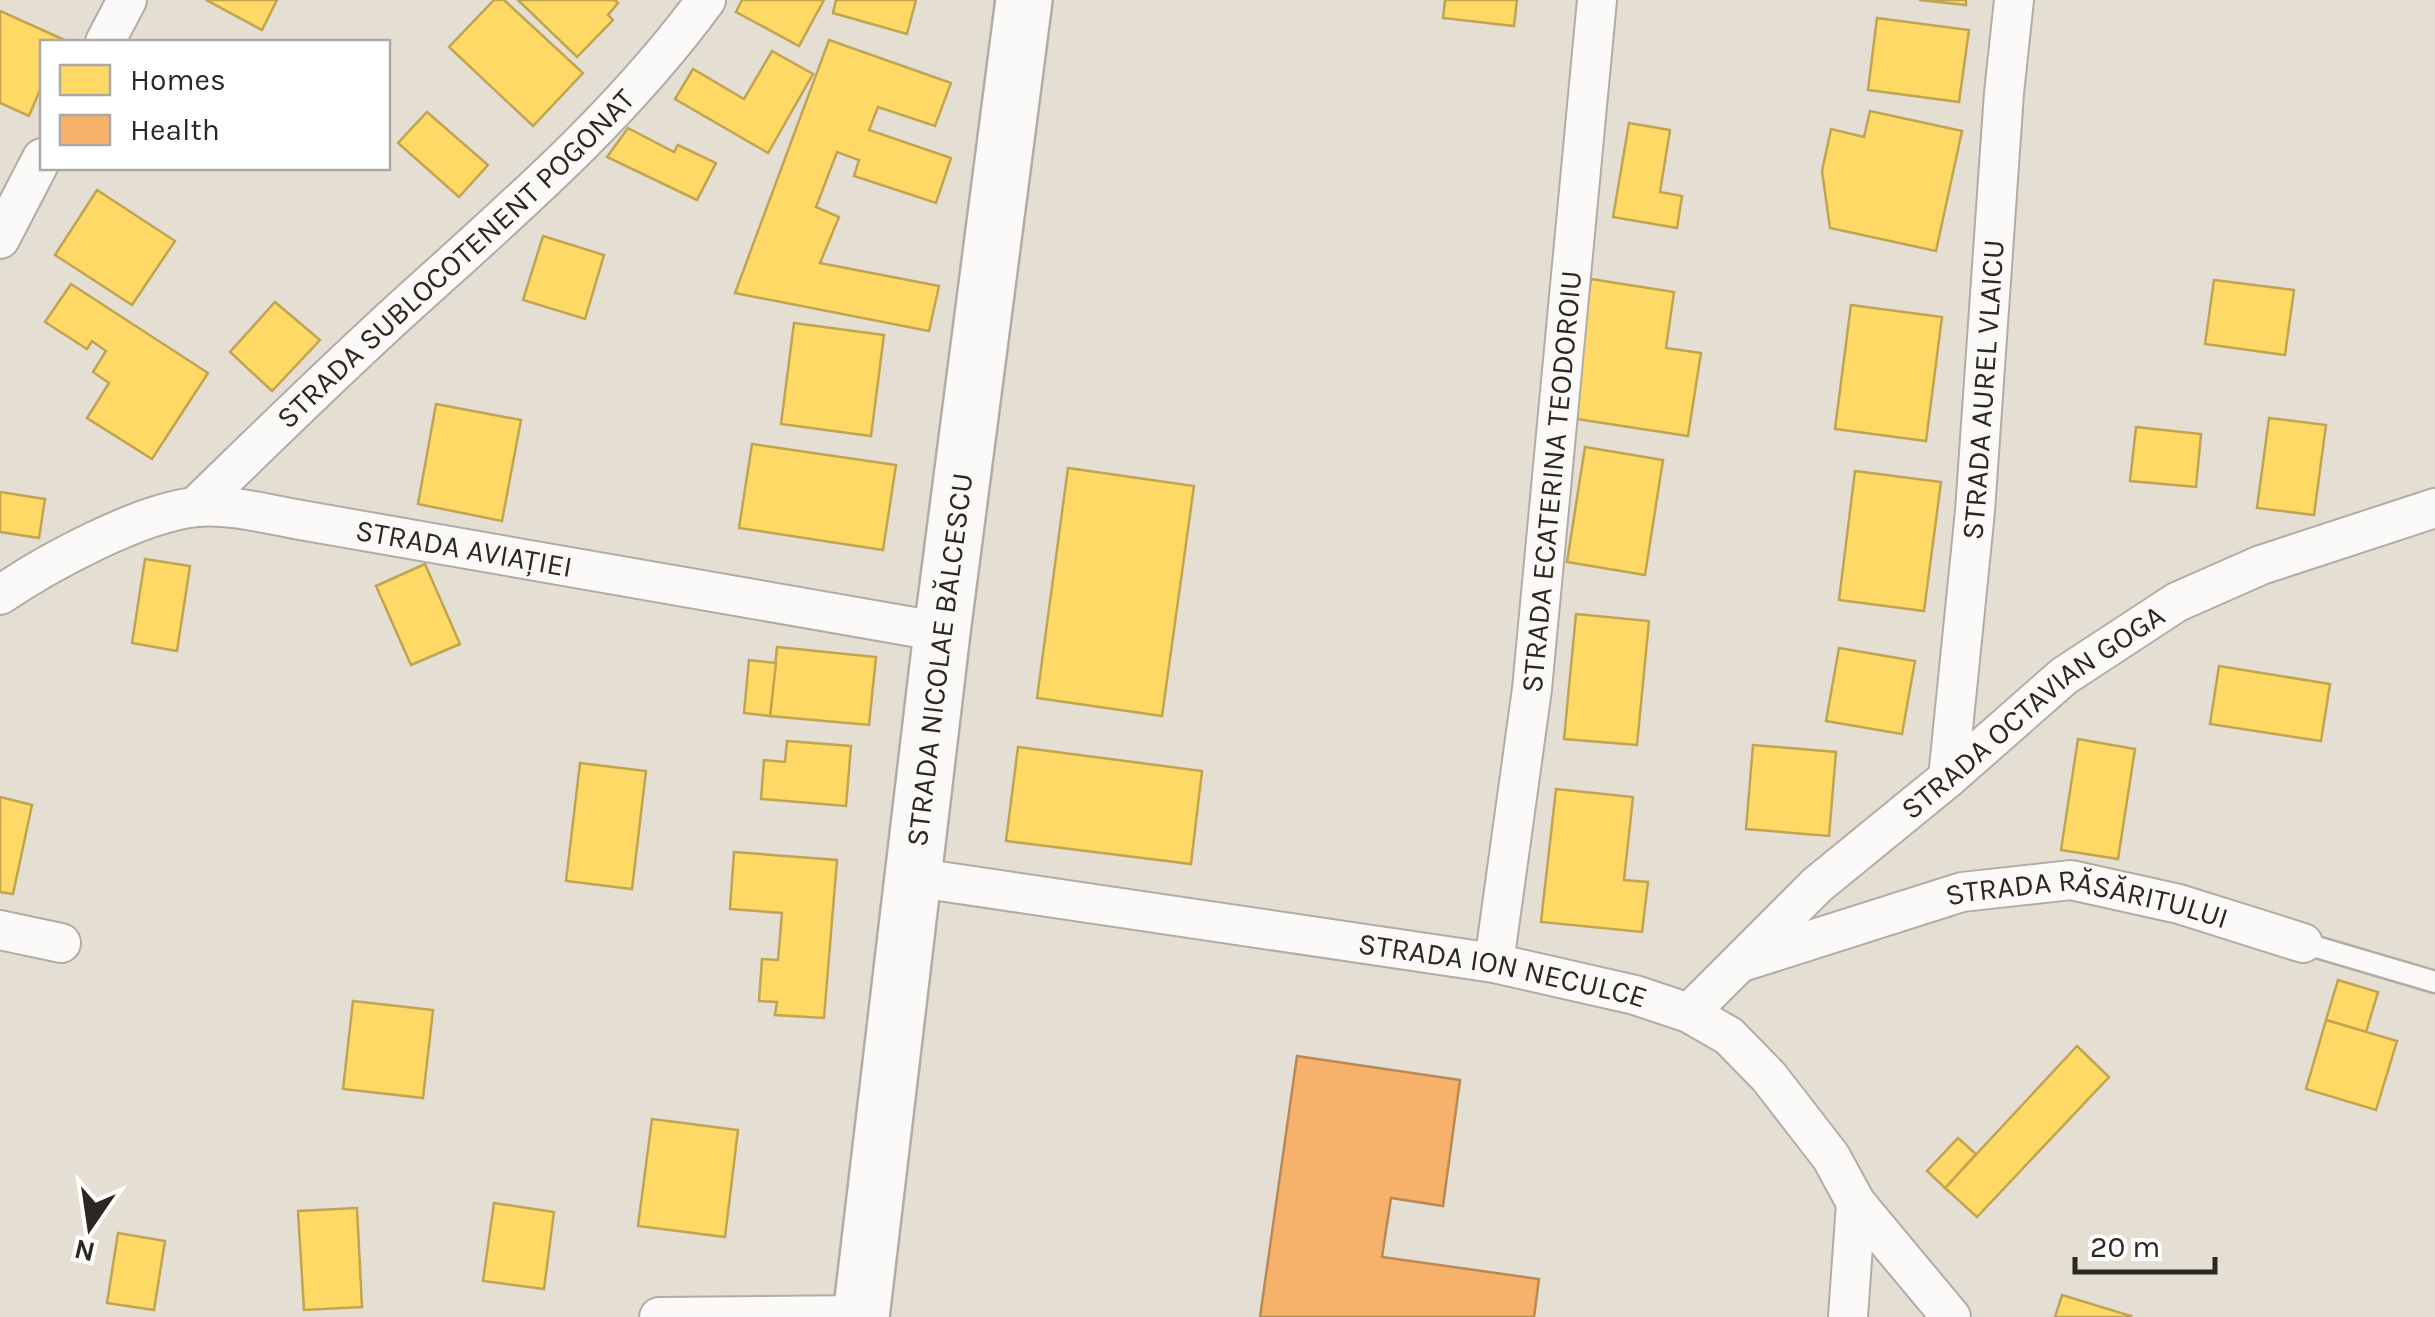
<svg xmlns="http://www.w3.org/2000/svg" width="2435" height="1317" font-family="Karla,sans-serif">
<rect width="100%" height="100%" fill="#e4ded3"/>
<g fill="#ffd966" stroke="#c0a451" stroke-width="2.5">
<path d="M 206,0 L 277,0 L 262,30 Z"/>
<path d="M 494,0 L 504,0 L 583,73 L 533,126 L 449,47 Z"/>
<path d="M 518,0 L 615,0 L 618,3 L 608,15 L 613,20 L 577,57 Z"/>
<path d="M 742,0 L 824,0 L 799,46 L 736,12 Z"/>
<path d="M 836,0 L 916,0 L 907,34 L 833,13 Z"/>
<path d="M 1445,0 L 1517,0 L 1514,26 L 1443,18 Z"/>
<path d="M 1919,0 L 1966,0 L 1966,5 Z"/>
<path d="M 0,11 L 69,42 L 42,42 L 42,85 L 29,116 L 0,103 Z"/>
<path d="M 1877,18 L 1969,30 L 1959,102 L 1868,90 Z"/>
<path d="M 829,40 L 951,83 L 935,126 L 878,107 L 869,130 L 951,158 L 936,203 L 854,176 L 859,160 L 837,152 L 816,207 L 839,217 L 820,263 L 939,286 L 929,331 L 735,293 Z"/>
<path d="M 772,51 L 813,74 L 768,153 L 675,99 L 693,69 L 744,99 Z"/>
<path d="M 1870,111 L 1962,131 L 1936,251 L 1830,228 L 1822,171 L 1831,129 L 1864,137 Z"/>
<path d="M 427,112 L 488,165 L 459,197 L 398,143 Z"/>
<path d="M 1629,123 L 1670,130 L 1660,192 L 1682,196 L 1677,228 L 1613,217 Z"/>
<path d="M 628,128 L 674,152 L 678,145 L 716,163 L 697,200 L 607,157 Z"/>
<path d="M 97,190 L 175,241 L 132,305 L 55,255 Z"/>
<path d="M 543,236 L 604,255 L 585,319 L 523,300 Z"/>
<path d="M 1591,279 L 1674,292 L 1666,348 L 1701,353 L 1688,436 L 1570,418 Z"/>
<path d="M 2214,280 L 2294,290 L 2285,355 L 2205,344 Z"/>
<path d="M 71,284 L 208,373 L 152,459 L 87,418 L 109,383 L 93,372 L 106,351 L 92,341 L 87,349 L 45,322 Z"/>
<path d="M 275,302 L 320,340 L 272,391 L 230,352 Z"/>
<path d="M 1851,305 L 1942,317 L 1926,441 L 1835,429 Z"/>
<path d="M 794,323 L 884,335 L 871,436 L 781,424 Z"/>
<path d="M 436,404 L 521,420 L 502,521 L 418,504 Z"/>
<path d="M 2269,418 L 2326,425 L 2314,515 L 2257,508 Z"/>
<path d="M 2136,427 L 2201,434 L 2196,487 L 2130,481 Z"/>
<path d="M 752,444 L 896,465 L 883,550 L 739,528 Z"/>
<path d="M 1585,447 L 1663,460 L 1645,575 L 1567,562 Z"/>
<path d="M 1068,468 L 1194,486 L 1162,716 L 1037,698 Z"/>
<path d="M 1855,471 L 1941,482 L 1924,611 L 1839,600 Z"/>
<path d="M 0,492 L 45,499 L 39,538 L 0,532 Z"/>
<path d="M 145,559 L 190,566 L 177,651 L 132,643 Z"/>
<path d="M 425,564 L 460,644 L 411,665 L 376,586 Z"/>
<path d="M 1576,614 L 1649,621 L 1637,745 L 1564,739 Z"/>
<path d="M 777,647 L 876,657 L 869,725 L 770,716 Z"/>
<path d="M 1839,648 L 1915,661 L 1902,734 L 1826,721 Z"/>
<path d="M 749,660 L 776,663 L 770,716 L 744,713 Z"/>
<path d="M 2219,666 L 2330,684 L 2321,741 L 2210,724 Z"/>
<path d="M 2078,739 L 2135,749 L 2118,859 L 2061,850 Z"/>
<path d="M 787,741 L 851,746 L 846,806 L 761,799 L 764,760 L 785,762 Z"/>
<path d="M 1753,745 L 1836,752 L 1829,836 L 1746,829 Z"/>
<path d="M 1018,747 L 1202,771 L 1191,864 L 1006,841 Z"/>
<path d="M 580,763 L 646,771 L 632,889 L 566,881 Z"/>
<path d="M 1556,789 L 1633,797 L 1624,880 L 1648,882 L 1642,932 L 1541,922 Z"/>
<path d="M 0,797 L 32,805 L 13,894 L 0,892 Z"/>
<path d="M 734,852 L 837,860 L 824,1018 L 775,1015 L 777,1002 L 759,1001 L 762,959 L 778,960 L 782,913 L 730,909 Z"/>
<path d="M 2338,980 L 2378,992 L 2366,1032 L 2326,1020 Z"/>
<path d="M 353,1001 L 433,1010 L 423,1098 L 343,1089 Z"/>
<path d="M 2326,1020 L 2397,1041 L 2376,1110 L 2306,1089 Z"/>
<path d="M 2077,1046 L 2109,1077 L 1977,1217 L 1945,1188 Z"/>
<path d="M 652,1119 L 738,1130 L 725,1237 L 638,1226 Z"/>
<path d="M 1958,1138 L 1976,1154 L 1945,1188 L 1927,1171 Z"/>
<path d="M 494,1203 L 554,1212 L 544,1289 L 483,1281 Z"/>
<path d="M 357,1208 L 362,1307 L 304,1310 L 298,1211 Z"/>
<path d="M 118,1233 L 165,1241 L 154,1310 L 107,1303 Z"/>
<path d="M 2062,1295 L 2131,1316 L 2130,1317 L 2055,1317 Z"/>
</g>
<path fill="#f6b26b" stroke="#b98955" stroke-width="2.5" d="M 1297,1056 L 1460,1080 L 1443,1206 L 1391,1198 L 1382,1257 L 1539,1279 L 1534,1317 L 1260,1317 Z"/>
<g fill="none" stroke-linecap="round" stroke-linejoin="round">
<defs>
<path id="lane" d="M 2303,943 L 2435,982"/>
<g id="street">
<path d="M 105,42 L 127,0"/>
<path d="M 0,239 L 42,158"/>
<path id="s1" d="M 195,507 C 262,442 329,376 398,313 C 507,214 618,120 706,0"/>
<path id="s2" d="M 0,595 C 47,563 139,513 196,507 C 228,504 263,513 295,519 L 942,632"/>
<path id="s3" d="M 1948,778 L 1975,511 L 2004,93 L 2014,0"/>
<path id="s4" d="M 912,877 L 1494,963 L 1635,995 L 1689,1013 L 1729,1036 L 1769,1077 L 1831,1157 L 1856,1203 L 1951,1317"/>
<path d="M 0,930 L 61,943"/>
<path id="s5" d="M 1745,961 L 1962,892 L 2071,880 L 2179,904 L 2303,943"/>
<path id="s6" d="M 1494,963 L 1532,689 L 1597,0"/>
<path id="s7" d="M 1689,1013 L 1817,885 L 1948,778 L 2064,676 L 2177,602 L 2261,565 L 2435,508"/>
<path d="M 659,1317 L 861,1315"/>
<path d="M 1848,1317 L 1856,1203"/>
</g>
<g id="secondary">
<path id="s8" d="M 861,1317 L 942,632 L 1024,0"/>
</g>
</defs>
<use href="#lane" stroke="#b1aca5" stroke-width="25"/>
<use href="#street" stroke="#b1aca5" stroke-width="42"/>
<use href="#secondary" stroke="#b1aca5" stroke-width="60"/>
<use href="#lane" stroke="#fbfaf8" stroke-width="20"/>
<use href="#street" stroke="#fbfaf8" stroke-width="38"/>
<use href="#secondary" stroke="#fbfaf8" stroke-width="55"/>
</g>
<g text-anchor="middle" dominant-baseline="central" stroke-width="10" stroke-linejoin="round" paint-order="stroke">
<g font-size="30" fill="#2c2821" stroke="#fff">
<text stroke="none"><textPath href="#s1" startOffset="360">STRADA SUBLOCOTENENT POGONAT</textPath></text>
<text stroke="none"><textPath href="#s3" startOffset="390">STRADA AUREL VLAICU</textPath></text>
<text stroke="none"><textPath href="#s6" startOffset="485">STRADA ECATERINA TEODOROIU</textPath></text>
<text stroke="none"><textPath href="#s2" startOffset="488">STRADA AVIAȚIEI</textPath></text>
<text stroke="none"><textPath href="#s8" startOffset="662">STRADA NICOLAE BĂLCESCU</textPath></text>
<text stroke="none"><textPath href="#s7" startOffset="458">STRADA OCTAVIAN GOGA</textPath></text>
<text stroke="none"><textPath href="#s5" startOffset="355">STRADA RĂSĂRITULUI</textPath></text>
<text stroke="none"><textPath href="#s4" startOffset="598">STRADA ION NECULCE</textPath></text>
</g>
</g>
<rect x="40" y="40" width="350" height="130" fill="#ffffff" stroke="#aba9a6" stroke-width="2.5"/>
<rect x="60" y="65" width="50" height="30" fill="#ffd966" stroke="#aba9a6" stroke-width="2.5"/>
<text x="130" y="90" font-size="30" fill="#2c2821">Homes</text>
<rect x="60" y="115" width="50" height="30" fill="#f6b26b" stroke="#aba9a6" stroke-width="2.5"/>
<text x="130" y="140" font-size="30" fill="#2c2821">Health</text>
<g transform="translate(90 1227) rotate(193)" stroke="#ffffff" stroke-width="8" paint-order="stroke">
<path d="M0-8L18 38L0 25L-18 38Z" fill="#2c2821"/>
<text y="-15" font-size="28" font-weight="bold" text-anchor="middle" fill="#2c2821">N</text>
</g>
<path d="M2075 1257v15h140v-15" fill="none" stroke="#2c2821" stroke-width="5"/>
<text x="2090" y="1257" font-size="30" fill="#2c2821" stroke="#ffffff" stroke-width="8" paint-order="stroke">20 m</text>
</svg>
